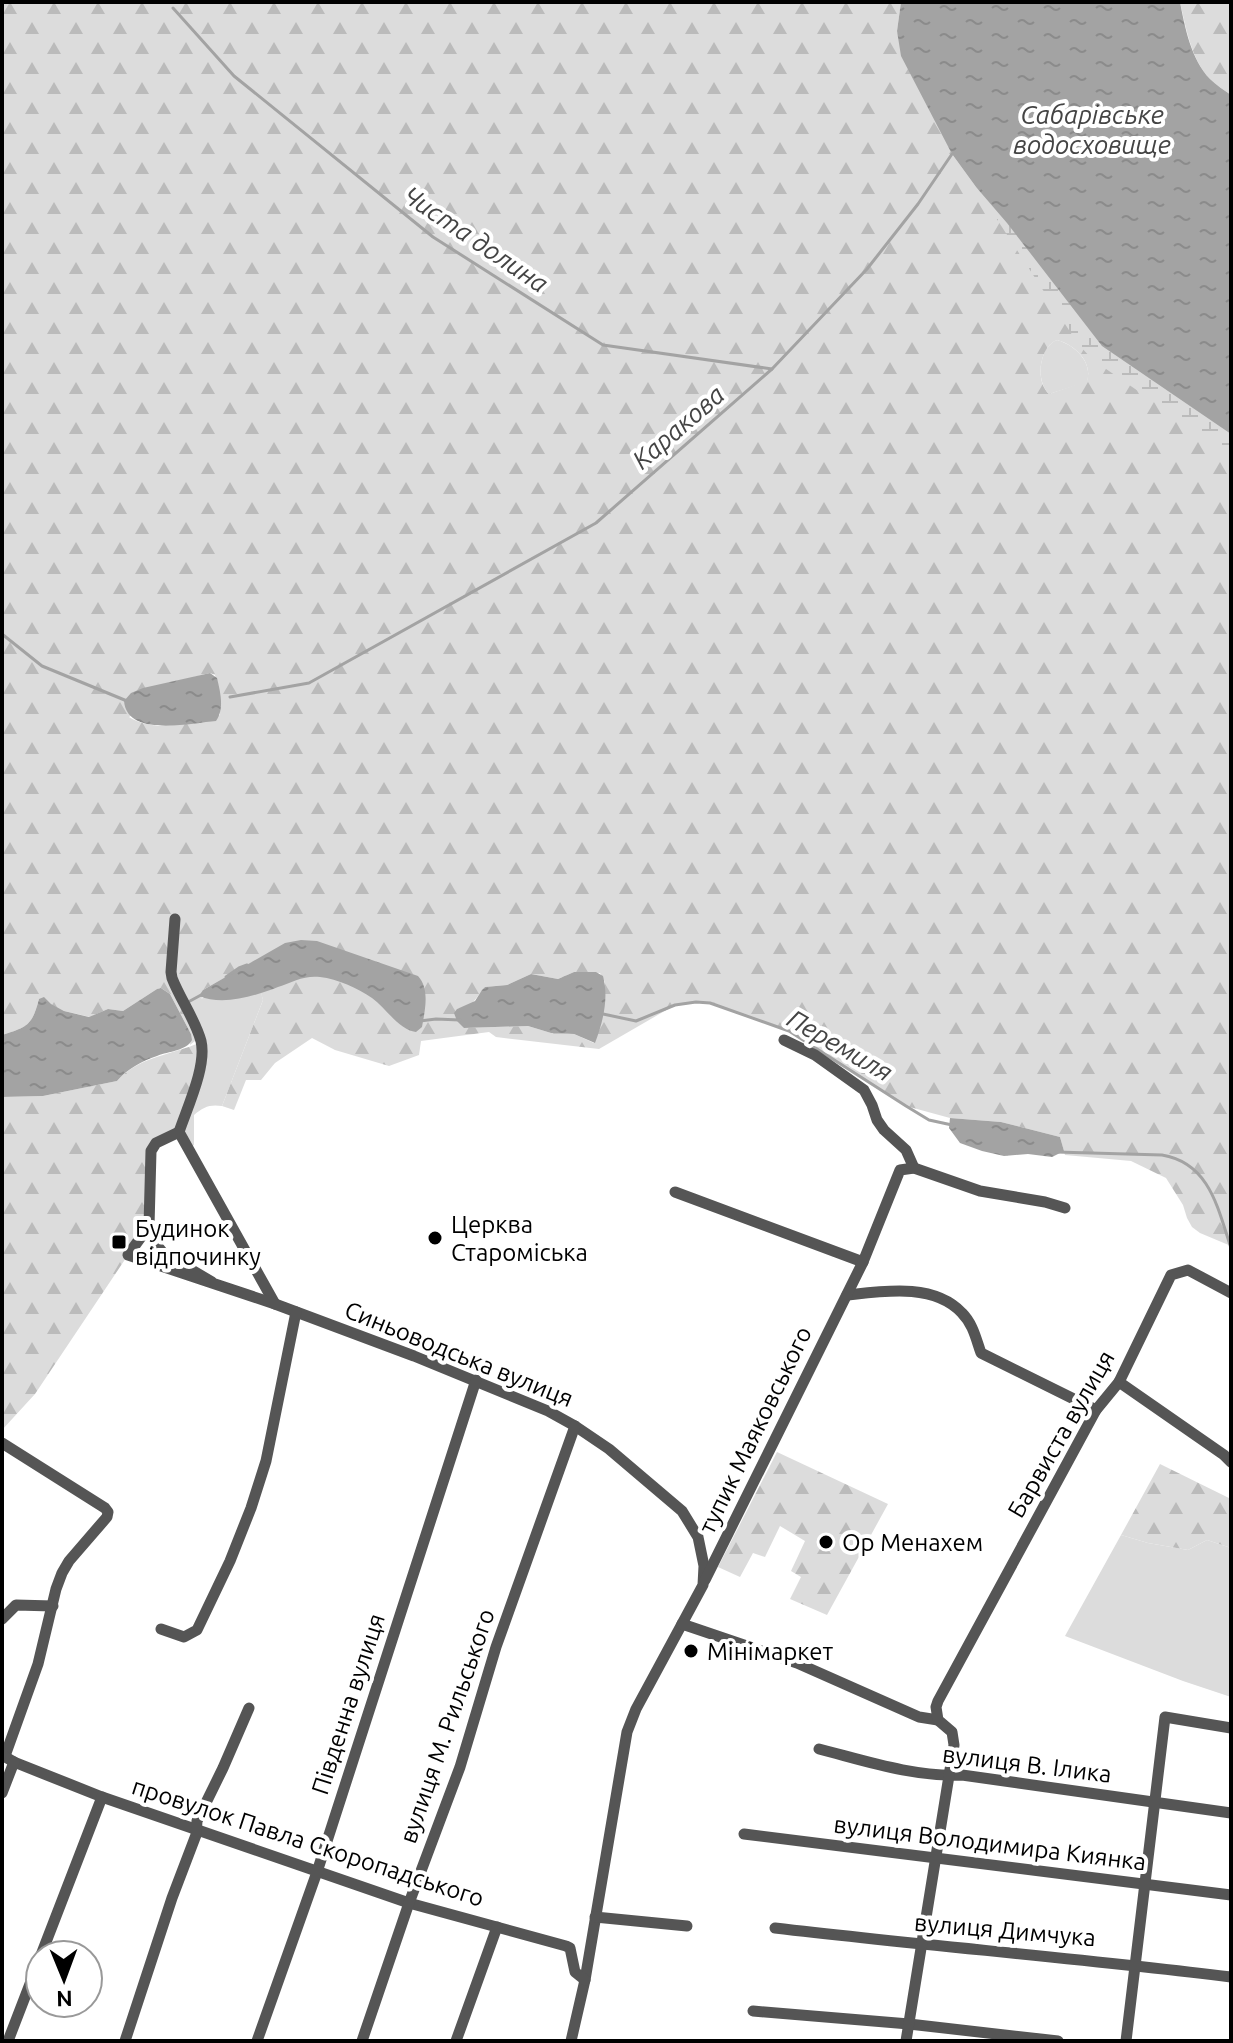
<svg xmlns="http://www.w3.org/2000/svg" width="1233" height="2043" font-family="Ubuntu,sans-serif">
<defs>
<pattern id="forest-firs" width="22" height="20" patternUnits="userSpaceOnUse" patternTransform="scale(2)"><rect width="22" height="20" fill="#dcdcdc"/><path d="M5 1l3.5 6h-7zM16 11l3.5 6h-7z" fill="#bbb"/></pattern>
<pattern id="wetland-marsh" width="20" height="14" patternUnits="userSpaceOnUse" patternTransform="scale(2)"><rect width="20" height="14" fill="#dcdcdc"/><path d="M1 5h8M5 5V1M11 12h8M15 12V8" fill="none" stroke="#bbb"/></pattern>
<pattern id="water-ripples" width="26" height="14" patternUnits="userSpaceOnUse" patternTransform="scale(2)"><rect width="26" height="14" fill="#a3a3a3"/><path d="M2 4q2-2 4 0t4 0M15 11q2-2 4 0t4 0" fill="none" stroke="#8b8b8b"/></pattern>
</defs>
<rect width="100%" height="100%" fill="#fff"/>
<g fill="#dcdcdc">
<path d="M 1057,340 C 1075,345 1093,362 1087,382 L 1049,394 C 1035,381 1039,347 1057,340 Z"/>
<path d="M 261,992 L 263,1000 L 222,1106 C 210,1104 203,1107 194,1115 L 194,1145 L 188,1149 L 179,1132 L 201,1059 L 185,1006 L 203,998 L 232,999 Z"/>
<path d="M 1121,1535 L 1148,1543 L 1188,1550 L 1207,1540 L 1231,1548 L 1231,1697 L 1183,1681 L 1065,1636 Z"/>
</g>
<g fill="url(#forest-firs)" fill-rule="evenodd">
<path d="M 2,2 L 901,2 L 897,31 L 952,154 L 976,187 L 1007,223 L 1231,434 L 1231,1246 L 1200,1233 L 1192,1227 L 1187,1218 L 1183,1205 L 1166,1178 L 1131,1161 L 1065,1155 L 1060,1137 L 1001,1122 L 950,1118 L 906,1106 L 789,1031 L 710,1003 L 696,1002 L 675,1005 L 599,1049 L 496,1037 L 489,1032 L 421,1041 L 419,1055 L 389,1066 L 335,1050 L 312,1038 L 275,1063 L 261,1080 L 246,1080 L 234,1110 L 222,1106 L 263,1000 L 252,962 L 203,990 L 195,1041 L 190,1045 L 191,1034 L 170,994 L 161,988 L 157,989 L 123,1011 L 108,1009 L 90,1017 L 64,1011 L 39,999 C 32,1026 27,1027 2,1035 ZM 1057,340 C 1075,345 1093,362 1087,381 L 1049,394 C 1035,382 1039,347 1057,340 ZM 210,673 L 215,675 L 220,699 L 220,715 C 192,722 156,734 129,717 L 194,677 ZM 574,972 L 600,973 L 605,982 L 594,1043 L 574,1034 L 551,1033 L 528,1026 L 464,1028 L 457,1009 L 471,1005 L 485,987 L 507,985 L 531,974 L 558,979 Z"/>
<path d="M 1180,2 L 1231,2 L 1231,95 C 1224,90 1216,85 1210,79 C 1191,59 1186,28 1180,2 Z"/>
<path d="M 201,1042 L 202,1052 L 179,1132 L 156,1143 L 149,1226 L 128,1255 L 35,1394 L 2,1430 L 2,1097 L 43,1096 L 117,1081 C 139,1056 173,1055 201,1042 Z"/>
<path d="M 777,1452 L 888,1504 L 827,1615 L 790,1599 L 801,1577 L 791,1571 L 805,1541 L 780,1526 L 765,1557 L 753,1553 L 740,1577 L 718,1567 Z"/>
<path d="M 1160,1464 L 1231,1499 L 1231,1548 L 1207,1540 L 1188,1550 L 1148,1543 L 1121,1535 Z"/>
</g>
<path fill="url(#wetland-marsh)" d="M 976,187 L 1075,281 L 1231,406 L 1231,455 L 1093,360 L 1078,344 Z"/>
<g fill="url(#water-ripples)">
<path d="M 901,2 L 1180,2 C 1185,28 1191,59 1210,79 C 1216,85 1224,90 1231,95 L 1231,434 L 1102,346 L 1007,223 L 976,187 L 952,154 L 901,56 L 897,31 Z"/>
<path d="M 210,673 L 217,678 C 220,691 225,709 216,721 C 191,723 127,738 124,701 L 131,693 L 143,688 Z"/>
<path d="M 301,940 L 317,941 L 418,976 C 430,989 425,1010 422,1027 L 416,1032 C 399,1030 386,1008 372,998 C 357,988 338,979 320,977 C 305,975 292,982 278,987 C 255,996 223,1006 199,996 L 203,990 L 285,943 Z"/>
<path d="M 574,972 L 596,972 L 603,976 C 609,998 603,1022 595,1043 L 574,1034 L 551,1033 L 528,1026 L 464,1028 L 457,1021 L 454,1013 L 457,1009 L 475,1001 L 482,990 L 485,987 L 507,985 L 531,974 L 558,979 Z"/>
<path d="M 161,988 L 170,994 L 191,1034 L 192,1040 C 186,1051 169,1051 157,1056 C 142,1061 127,1069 117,1081 L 43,1096 L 2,1097 L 2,1035 C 27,1027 32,1026 39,999 L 44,997 L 51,1004 L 64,1011 L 89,1017 L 108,1009 L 123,1011 L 157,989 Z"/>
<path d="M 950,1118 L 1001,1122 L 1060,1137 L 1064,1151 L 1052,1157 L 1028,1154 L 1004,1156 L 982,1151 L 960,1143 L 949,1128 Z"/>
</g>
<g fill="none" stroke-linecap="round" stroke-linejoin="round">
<g stroke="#a3a3a3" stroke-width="3">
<path d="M 173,8 L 234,76 L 433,237 L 603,345 L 772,369"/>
<path d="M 2,634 L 42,666 L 127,701"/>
<path d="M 230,697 L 309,683 L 596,523 L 772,369 L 867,269 L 918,204 L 952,154"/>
<path d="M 226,977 L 239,968 L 247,965"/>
<path d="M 190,1001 L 201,995"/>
<path d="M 603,1014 L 636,1021 L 675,1005 L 696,1002 L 710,1003 L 789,1031 L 906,1106 L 929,1120 L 952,1125"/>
<path d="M 420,1021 L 436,1019 L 460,1020"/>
<path d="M 1056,1152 L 1162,1155 C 1210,1163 1218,1209 1231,1248"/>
</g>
<g stroke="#555" stroke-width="11">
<path d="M 175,919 L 171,972 L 172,978 C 180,999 195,1019 201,1041 C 207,1066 187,1108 179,1132"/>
<path d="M 784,1040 L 815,1055 L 864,1090 L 872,1105 L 877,1120 L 884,1130 L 906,1150 L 914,1168"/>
<path d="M 675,1192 L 863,1262"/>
<path d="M 149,1226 L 151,1151 L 156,1143 L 179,1132 L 275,1304"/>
<path d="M 212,1282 L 163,1253 L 155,1243 L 149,1226 L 128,1255 L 275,1304 L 414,1356 L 548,1411 L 575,1426 L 609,1449 L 682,1511 L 698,1537 L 704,1566 L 703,1585 L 636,1709 L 627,1732 L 585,1980 L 571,2041"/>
<path d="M 847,1295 C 884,1291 934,1283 962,1313 C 973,1324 976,1339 981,1353 L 1096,1410"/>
<path d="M 1119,1382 L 1224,1455 L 1231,1462"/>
<path d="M 2,1443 L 105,1508 L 108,1512 L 107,1517 L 69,1561 L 62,1573 L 56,1589 L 38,1664 L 5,1756"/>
<path d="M 705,1580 L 863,1262 L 900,1170 L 914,1168 L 980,1191 L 1045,1202 L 1065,1208"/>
<path d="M 2,1619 L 16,1605 L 53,1606"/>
<path d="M 682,1624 L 797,1663 L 919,1717 L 938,1720"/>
<path d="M 161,1629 L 184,1637 L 197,1630 L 230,1561 L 251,1508 L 266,1461 L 296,1312"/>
<path d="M 819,1749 C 866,1761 913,1777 962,1775 L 1231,1813"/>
<path d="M 2,1755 L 14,1762 L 102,1797 L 409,1903 L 566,1946 L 570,1948 L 575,1972 L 585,1980"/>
<path d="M 2,1793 L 14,1762"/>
<path d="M 744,1834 L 1231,1895"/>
<path d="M 595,1917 L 687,1926"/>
<path d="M 775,1928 C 927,1946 1079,1958 1231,1977"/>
<path d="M 41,1955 L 102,1797"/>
<path d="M 753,2011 L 909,2024 L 1058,2041"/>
<path d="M 8,2041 L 40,1958"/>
<path d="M 125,2041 L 172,1898 L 196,1835 L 197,1821 L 223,1768 L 249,1708"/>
<path d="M 257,2041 L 317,1872 L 476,1380"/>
<path d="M 362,2041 L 409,1903 L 460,1767 L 496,1647 L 575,1426"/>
<path d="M 456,2041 L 497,1927"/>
<path d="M 906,2041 L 954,1745 L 952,1732 L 938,1720 L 936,1707 L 938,1701 L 1096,1410 L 1119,1382 L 1171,1275 L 1188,1270 L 1231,1293"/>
<path d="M 1126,2041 L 1165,1717 L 1231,1728"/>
</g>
</g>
<g fill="#000" stroke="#fff" stroke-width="3">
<circle cx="435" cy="1238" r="8"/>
<rect x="111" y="1234" width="16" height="16" rx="4"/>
<circle cx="826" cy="1542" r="8"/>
<circle cx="691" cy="1651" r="8"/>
</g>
<g text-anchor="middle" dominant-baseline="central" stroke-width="8" stroke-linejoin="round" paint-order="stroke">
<g font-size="24" fill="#000" stroke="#fff" text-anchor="start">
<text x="451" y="1224">Церква<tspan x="451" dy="28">Староміська</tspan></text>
<text x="135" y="1228">Будинок<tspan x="135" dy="28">відпочинку</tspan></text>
<text x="842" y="1542">Ор Менахем</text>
<text x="707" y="1651">Мінімаркет</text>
</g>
<g font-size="24" fill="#000" stroke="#fff">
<text transform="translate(459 1354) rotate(22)">Синьоводська вулиця</text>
<text transform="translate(755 1430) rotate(-64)">тупик Маяковського</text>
<text transform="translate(1061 1434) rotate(-60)">Барвиста вулиця</text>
<text transform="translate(348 1704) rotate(-72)">Південна вулиця</text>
<text transform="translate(447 1726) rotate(-71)">вулиця М. Рильського</text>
<text transform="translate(1027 1764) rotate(7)">вулиця В. Ілика</text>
<text transform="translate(308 1842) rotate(18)">провулок Павла Скоропадського</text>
<text transform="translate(990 1843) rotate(7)">вулиця Володимира Киянка</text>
<text transform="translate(1005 1930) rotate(5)">вулиця Димчука</text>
</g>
<g font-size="26" font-style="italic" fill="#444" stroke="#fff">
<text x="1092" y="114">Сабарівське<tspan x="1092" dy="30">водосховище</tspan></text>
<text transform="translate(476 239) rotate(34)">Чиста долина</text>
<text transform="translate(678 427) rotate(-41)">Каракова</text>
<text transform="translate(840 1045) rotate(30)">Перемиля</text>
</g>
</g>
<rect width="1233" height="2043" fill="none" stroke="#000000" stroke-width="8"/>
<g transform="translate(64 1979) rotate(179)"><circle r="38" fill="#ffffff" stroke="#999999" stroke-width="2"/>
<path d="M0-6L14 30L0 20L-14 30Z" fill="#000000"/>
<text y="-12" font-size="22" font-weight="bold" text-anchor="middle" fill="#000000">N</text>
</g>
</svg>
